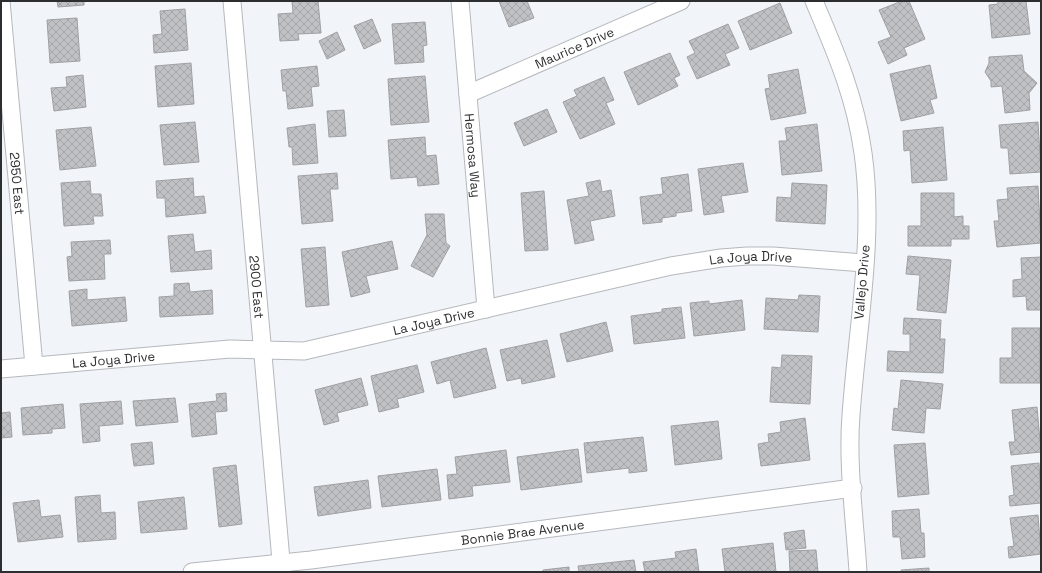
<svg xmlns="http://www.w3.org/2000/svg" width="1042" height="573" font-family="'Space Grotesk',sans-serif">
<defs>
<pattern id="building-cross-hatch" width="8" height="8" patternUnits="userSpaceOnUse"><rect width="8" height="8" fill="#bfc1c5"/><path d="M0 0l8 8M0 8l8-8" fill="none" stroke="#a4a6aa"/></pattern>
</defs>
<rect width="100%" height="100%" fill="#f1f4f8"/>
<g fill="url(#building-cross-hatch)" stroke="#9ea0a4">
<path d="M 57,1 L 84,1 L 84,5 L 58,7 Z"/>
<path d="M 292,1 L 318,1 L 321,33 L 298,34 L 299,40 L 280,41 L 278,14 L 293,13 Z"/>
<path d="M 499,1 L 527,1 L 534,18 L 509,27 Z"/>
<path d="M 902,1 L 909,1 L 925,39 L 904,48 L 907,55 L 888,64 L 878,42 L 891,37 L 879,10 Z"/>
<path d="M 998,1 L 1026,1 L 1030,34 L 992,38 L 989,5 L 998,4 Z"/>
<path d="M 780,3 L 792,33 L 750,50 L 738,21 Z"/>
<path d="M 185,9 L 188,50 L 154,53 L 153,35 L 162,34 L 160,11 Z"/>
<path d="M 77,18 L 80,61 L 50,63 L 47,20 Z"/>
<path d="M 372,19 L 381,41 L 364,49 L 354,26 Z"/>
<path d="M 425,22 L 427,45 L 423,46 L 424,62 L 395,64 L 392,24 Z"/>
<path d="M 728,24 L 739,48 L 725,54 L 730,65 L 697,79 L 687,57 L 695,53 L 689,41 Z"/>
<path d="M 337,32 L 345,50 L 327,59 L 319,41 Z"/>
<path d="M 670,53 L 680,75 L 674,78 L 678,86 L 638,105 L 624,72 Z"/>
<path d="M 1022,55 L 1024,71 L 1037,83 L 1029,93 L 1030,110 L 1005,113 L 1002,86 L 991,87 L 991,81 L 985,72 L 989,63 L 989,57 Z"/>
<path d="M 191,63 L 194,104 L 158,107 L 155,66 Z"/>
<path d="M 930,65 L 937,98 L 930,100 L 934,113 L 901,121 L 890,74 Z"/>
<path d="M 317,66 L 319,86 L 311,87 L 313,106 L 288,109 L 286,91 L 283,91 L 281,70 Z"/>
<path d="M 798,69 L 806,113 L 771,120 L 765,89 L 770,88 L 768,75 Z"/>
<path d="M 83,75 L 86,107 L 54,111 L 51,88 L 67,87 L 66,77 Z"/>
<path d="M 425,76 L 429,122 L 391,125 L 388,79 Z"/>
<path d="M 604,77 L 614,100 L 606,103 L 615,124 L 580,139 L 563,102 L 577,96 L 574,90 Z"/>
<path d="M 547,109 L 557,132 L 524,146 L 514,123 Z"/>
<path d="M 344,110 L 346,136 L 329,137 L 327,111 Z"/>
<path d="M 195,122 L 199,162 L 164,165 L 160,125 Z"/>
<path d="M 1038,122 L 1041,172 L 1010,174 L 1008,148 L 1001,148 L 999,125 Z"/>
<path d="M 315,124 L 318,163 L 293,165 L 292,147 L 289,147 L 287,128 Z"/>
<path d="M 817,124 L 822,171 L 782,175 L 779,141 L 787,141 L 785,128 Z"/>
<path d="M 91,127 L 96,166 L 60,170 L 56,130 Z"/>
<path d="M 943,127 L 947,180 L 912,183 L 910,150 L 904,151 L 903,131 Z"/>
<path d="M 425,137 L 426,156 L 436,155 L 439,184 L 418,186 L 417,177 L 391,179 L 388,140 Z"/>
<path d="M 743,163 L 748,192 L 721,196 L 724,212 L 704,215 L 698,169 Z"/>
<path d="M 337,173 L 338,189 L 330,189 L 333,221 L 302,224 L 298,176 Z"/>
<path d="M 688,174 L 692,211 L 676,213 L 676,216 L 662,218 L 662,222 L 643,224 L 640,197 L 663,194 L 661,178 Z"/>
<path d="M 193,178 L 194,197 L 204,196 L 206,213 L 166,217 L 165,198 L 157,198 L 156,181 Z"/>
<path d="M 600,180 L 602,192 L 611,190 L 615,216 L 590,221 L 594,240 L 575,244 L 567,200 L 589,196 L 586,183 Z"/>
<path d="M 90,181 L 91,194 L 101,194 L 103,216 L 93,216 L 94,224 L 64,226 L 61,183 Z"/>
<path d="M 792,183 L 827,185 L 825,224 L 776,221 L 777,197 L 791,198 Z"/>
<path d="M 1038,186 L 1041,243 L 997,247 L 994,221 L 999,221 L 997,200 L 1008,199 L 1007,188 Z"/>
<path d="M 544,191 L 548,250 L 525,251 L 521,193 Z"/>
<path d="M 921,193 L 954,193 L 954,217 L 963,216 L 963,226 L 969,226 L 969,239 L 951,239 L 951,246 L 908,246 L 908,226 L 921,226 Z"/>
<path d="M 425,214 L 444,214 L 446,243 L 450,246 L 433,277 L 411,266 L 427,235 Z"/>
<path d="M 193,234 L 195,252 L 211,250 L 212,269 L 171,272 L 168,236 Z"/>
<path d="M 110,240 L 111,254 L 104,254 L 105,279 L 69,281 L 67,257 L 72,256 L 71,242 Z"/>
<path d="M 392,241 L 398,269 L 366,276 L 370,292 L 351,297 L 342,252 Z"/>
<path d="M 325,247 L 329,305 L 306,307 L 301,249 Z"/>
<path d="M 908,256 L 951,260 L 946,313 L 917,310 L 920,275 L 906,274 Z"/>
<path d="M 1041,257 L 1041,310 L 1027,310 L 1026,296 L 1013,297 L 1013,280 L 1022,279 L 1021,258 Z"/>
<path d="M 189,283 L 190,292 L 212,290 L 213,314 L 160,317 L 159,297 L 174,296 L 174,284 Z"/>
<path d="M 87,289 L 87,300 L 125,297 L 127,321 L 72,326 L 69,291 Z"/>
<path d="M 799,295 L 820,296 L 818,332 L 764,329 L 766,298 L 798,300 Z"/>
<path d="M 742,300 L 745,330 L 694,336 L 690,303 L 709,301 L 709,304 Z"/>
<path d="M 681,307 L 685,338 L 634,344 L 631,316 L 662,312 L 662,309 Z"/>
<path d="M 904,318 L 941,320 L 940,339 L 945,339 L 943,373 L 887,371 L 888,351 L 910,352 L 910,334 L 903,334 Z"/>
<path d="M 606,322 L 613,351 L 567,362 L 560,334 Z"/>
<path d="M 1012,328 L 1040,328 L 1040,383 L 1000,383 L 1000,358 L 1012,358 Z"/>
<path d="M 547,340 L 555,377 L 522,384 L 521,378 L 507,381 L 500,350 Z"/>
<path d="M 486,348 L 496,388 L 454,398 L 450,380 L 437,384 L 431,362 Z"/>
<path d="M 782,355 L 812,356 L 810,404 L 770,402 L 772,367 L 781,368 Z"/>
<path d="M 417,365 L 424,392 L 397,399 L 399,407 L 379,412 L 371,376 Z"/>
<path d="M 361,378 L 368,405 L 337,413 L 339,421 L 324,425 L 315,390 Z"/>
<path d="M 901,380 L 943,384 L 940,409 L 926,408 L 924,433 L 892,430 L 894,408 L 898,409 Z"/>
<path d="M 226,393 L 227,411 L 215,412 L 217,434 L 192,437 L 189,404 L 217,401 L 216,394 Z"/>
<path d="M 175,398 L 178,422 L 136,426 L 133,401 Z"/>
<path d="M 121,401 L 123,424 L 99,426 L 100,441 L 83,443 L 80,404 Z"/>
<path d="M 63,404 L 65,428 L 52,429 L 52,433 L 23,435 L 21,408 Z"/>
<path d="M 1037,407 L 1041,452 L 1011,455 L 1009,442 L 1015,442 L 1012,410 Z"/>
<path d="M 10,412 L 12,437 L 1,438 L 1,413 Z"/>
<path d="M 805,418 L 810,460 L 761,466 L 758,444 L 769,442 L 768,434 L 781,432 L 780,422 Z"/>
<path d="M 718,421 L 722,459 L 675,465 L 671,426 Z"/>
<path d="M 643,437 L 647,471 L 629,473 L 629,468 L 587,473 L 584,443 Z"/>
<path d="M 152,442 L 154,464 L 134,466 L 131,444 Z"/>
<path d="M 925,443 L 929,494 L 898,497 L 894,445 Z"/>
<path d="M 578,449 L 582,482 L 521,490 L 517,457 Z"/>
<path d="M 506,450 L 510,482 L 472,486 L 473,496 L 449,499 L 447,475 L 457,474 L 455,457 Z"/>
<path d="M 1039,463 L 1041,503 L 1010,506 L 1009,496 L 1014,495 L 1011,466 Z"/>
<path d="M 236,465 L 242,524 L 219,527 L 213,468 Z"/>
<path d="M 437,469 L 441,500 L 382,507 L 378,476 Z"/>
<path d="M 368,480 L 371,508 L 318,516 L 314,487 Z"/>
<path d="M 100,495 L 101,513 L 115,512 L 116,539 L 78,542 L 75,497 Z"/>
<path d="M 184,497 L 187,529 L 141,533 L 138,502 Z"/>
<path d="M 39,500 L 41,517 L 60,515 L 63,537 L 18,542 L 13,503 Z"/>
<path d="M 919,509 L 921,533 L 924,533 L 925,557 L 902,559 L 900,537 L 893,537 L 892,511 Z"/>
<path d="M 1038,515 L 1041,554 L 1009,558 L 1008,547 L 1014,546 L 1010,518 Z"/>
<path d="M 804,530 L 806,548 L 786,550 L 784,533 Z"/>
<path d="M 773,543 L 776,572 L 725,572 L 722,549 Z"/>
<path d="M 696,549 L 699,572 L 645,572 L 643,562 L 676,558 L 675,552 Z"/>
<path d="M 816,550 L 818,572 L 790,572 L 789,551 Z"/>
<path d="M 634,560 L 636,572 L 579,572 L 578,566 Z"/>
<path d="M 569,567 L 569,572 L 543,572 L 543,570 Z"/>
<path d="M 929,568 L 929,572 L 902,572 L 901,570 Z"/>
</g>
<g fill="none" stroke-linecap="round" stroke-linejoin="round">
<defs>
<g id="street">
<path id="s1" d="M 1,1 L 34,366"/>
<path id="s2" d="M 232,1 L 282,572"/>
<path id="s3" d="M 460,1 L 486,309"/>
<path d="M 814,1 C 836,53 855,96 863,153 C 875,237 857,330 851,415 C 847,464 855,522 858,572"/>
<path id="s4" d="M 468,94 L 681,1"/>
<path id="s5" d="M 1,369 L 230,349 L 304,351 L 671,266 L 721,258 L 747,256 L 773,256 L 864,263"/>
<path id="s6" d="M 192,572 L 311,560 L 853,488"/>
</g>
</defs>
<use href="#street" stroke="#b5b8bc" stroke-width="19"/>
<use href="#street" stroke="#fff" stroke-width="17"/>
</g>
<g text-anchor="middle" dominant-baseline="central" stroke-width="3" stroke-linejoin="round" paint-order="stroke">
<g font-size="13" fill="#2d2e30" stroke="#fff">
<text stroke="none"><textPath href="#s4" startOffset="116">Maurice Drive</textPath></text>
<text stroke="none"><textPath href="#s3" startOffset="155">Hermosa Way</textPath></text>
<text stroke="none"><textPath href="#s1" startOffset="183">2950 East</textPath></text>
<text stroke="none"><textPath href="#s5" startOffset="761">La Joya Drive</textPath></text>
<text transform="translate(862 282) rotate(-85)">Vallejo Drive</text>
<text stroke="none"><textPath href="#s2" startOffset="287">2900 East</textPath></text>
<text stroke="none"><textPath href="#s5" startOffset="437">La Joya Drive</textPath></text>
<text stroke="none"><textPath href="#s5" startOffset="113">La Joya Drive</textPath></text>
<text stroke="none"><textPath href="#s6" startOffset="333">Bonnie Brae Avenue</textPath></text>
</g>
</g>
<rect width="1042" height="573" fill="none" stroke="#2d2e30" stroke-width="4"/>
</svg>
